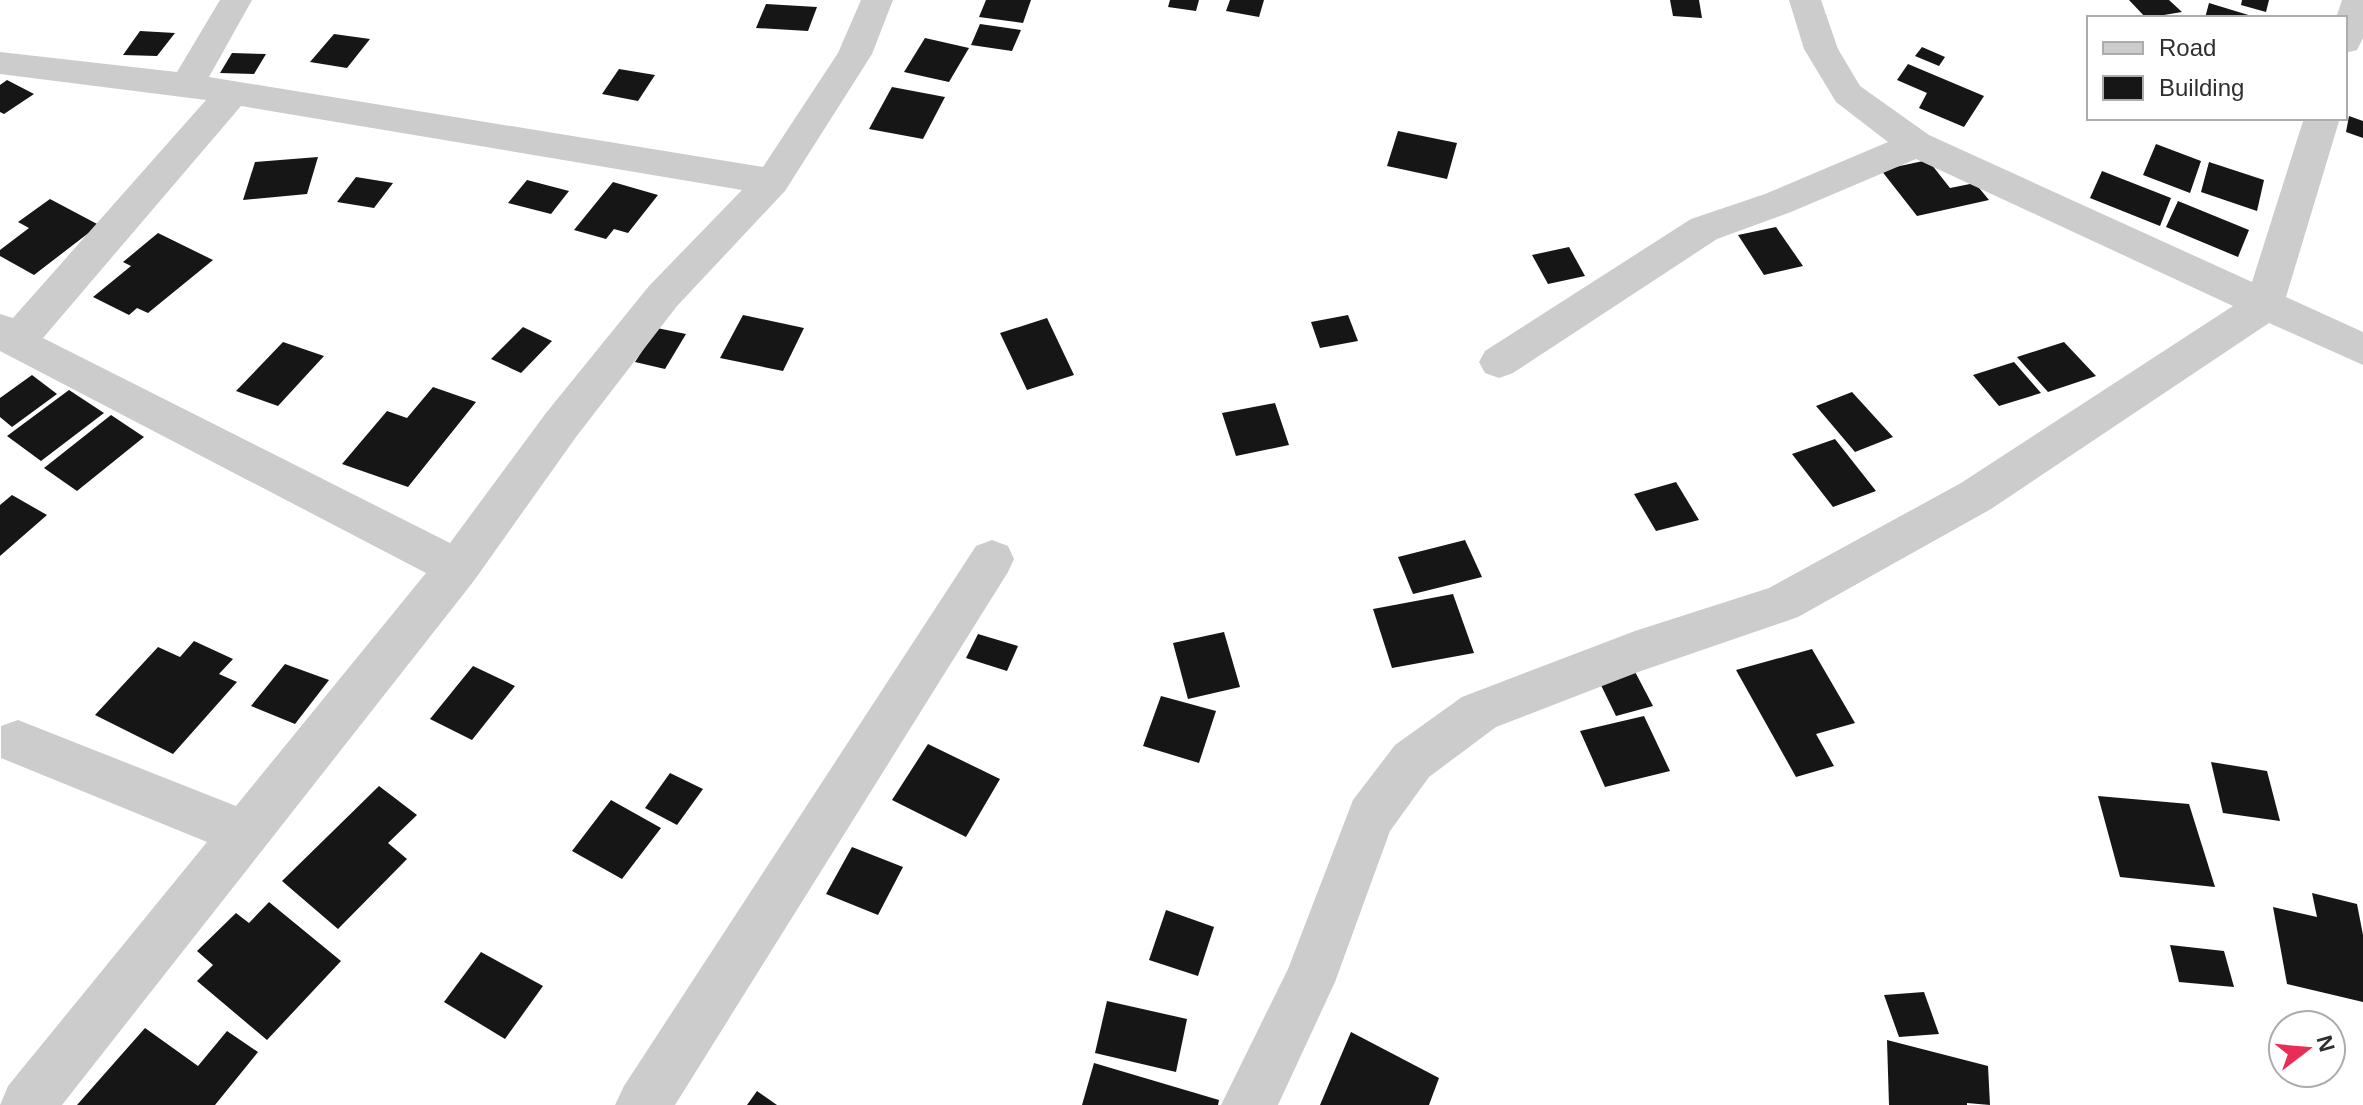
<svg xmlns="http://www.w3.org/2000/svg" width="2363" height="1105" font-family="Arial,sans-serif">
<rect width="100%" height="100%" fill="#fff"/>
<g fill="#161616">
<path d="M 986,0 L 1031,0 L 1023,23 L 979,17 Z"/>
<path d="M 1170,0 L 1199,0 L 1196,11 L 1168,7 Z"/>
<path d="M 1230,0 L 1264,0 L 1259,17 L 1226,11 Z"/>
<path d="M 1670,0 L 1699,0 L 1702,18 L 1673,16 Z"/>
<path d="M 2129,0 L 2169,0 L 2182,12 L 2146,18 Z"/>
<path d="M 2242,0 L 2269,0 L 2266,12 L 2241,5 Z"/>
<path d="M 2209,3 L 2255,17 L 2254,18 L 2205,18 Z"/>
<path d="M 766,4 L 817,7 L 808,31 L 756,28 Z"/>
<path d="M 980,24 L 1021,30 L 1012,51 L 971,45 Z"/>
<path d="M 140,31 L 175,33 L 157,56 L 123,55 Z"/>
<path d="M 334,34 L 370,39 L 347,68 L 310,62 Z"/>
<path d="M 925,38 L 969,48 L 949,82 L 904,72 Z"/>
<path d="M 1922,47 L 1945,57 L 1939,66 L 1915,56 Z"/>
<path d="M 232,53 L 266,54 L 254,74 L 220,73 Z"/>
<path d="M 1908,64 L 1984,96 L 1964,127 L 1919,108 L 1927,93 L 1897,80 Z"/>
<path d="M 619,69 L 655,75 L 638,101 L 602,94 Z"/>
<path d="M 7,80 L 34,94 L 4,114 L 0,112 L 0,85 Z"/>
<path d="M 892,87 L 945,97 L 923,139 L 869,129 Z"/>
<path d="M 2349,116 L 2363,121 L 2363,138 L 2346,132 Z"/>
<path d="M 1398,131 L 1457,143 L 1447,179 L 1387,166 Z"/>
<path d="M 2156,144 L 2201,161 L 2190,193 L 2143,175 Z"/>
<path d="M 318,157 L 307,194 L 243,200 L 255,162 Z"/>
<path d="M 1928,160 L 1950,188 L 1975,183 L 1989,200 L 1917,216 L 1881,170 Z"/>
<path d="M 2209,162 L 2264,180 L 2257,211 L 2201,192 Z"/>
<path d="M 2102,171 L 2171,198 L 2160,226 L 2090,198 Z"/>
<path d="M 356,177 L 393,183 L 374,208 L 337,202 Z"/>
<path d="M 527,180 L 569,191 L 551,214 L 508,203 Z"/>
<path d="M 613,182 L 658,195 L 628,233 L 614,229 L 606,239 L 574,230 Z"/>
<path d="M 50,199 L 99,225 L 34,275 L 0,256 L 0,250 L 29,228 L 18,222 Z"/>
<path d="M 2178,201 L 2249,230 L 2238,257 L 2166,227 Z"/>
<path d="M 1776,227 L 1803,266 L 1764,275 L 1738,235 Z"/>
<path d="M 158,233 L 213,260 L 148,313 L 137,308 L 129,315 L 93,297 L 131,266 L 123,262 Z"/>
<path d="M 1569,247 L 1585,276 L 1548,284 L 1532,255 Z"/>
<path d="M 743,315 L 804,328 L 783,371 L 720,358 Z"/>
<path d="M 1348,315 L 1358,341 L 1320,348 L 1311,322 Z"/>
<path d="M 1047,318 L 1074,375 L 1027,390 L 1000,333 Z"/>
<path d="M 523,327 L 552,341 L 521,373 L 491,359 Z"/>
<path d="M 657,328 L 686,334 L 665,369 L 635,362 Z"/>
<path d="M 283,342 L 324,356 L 278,406 L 236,391 Z"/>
<path d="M 2064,342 L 2096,376 L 2048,392 L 2017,357 Z"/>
<path d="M 2014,362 L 2041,393 L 1999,406 L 1973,375 Z"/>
<path d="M 32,375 L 57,394 L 12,427 L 0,417 L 0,398 Z"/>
<path d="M 433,387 L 476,402 L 408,487 L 342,464 L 387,411 L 407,418 Z"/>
<path d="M 69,390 L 104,413 L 41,461 L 7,436 Z"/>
<path d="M 1852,392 L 1893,437 L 1855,452 L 1816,406 Z"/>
<path d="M 1275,403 L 1289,445 L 1236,456 L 1222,413 Z"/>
<path d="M 111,415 L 144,437 L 77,491 L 44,468 Z"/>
<path d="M 1835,439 L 1876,491 L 1833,507 L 1792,454 Z"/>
<path d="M 1676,482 L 1699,520 L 1656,531 L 1634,494 Z"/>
<path d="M 12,495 L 47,515 L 0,556 L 0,505 Z"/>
<path d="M 1465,540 L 1482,577 L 1413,594 L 1398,557 Z"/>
<path d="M 1453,594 L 1474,653 L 1392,668 L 1373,609 Z"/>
<path d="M 1224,632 L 1240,687 L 1188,699 L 1173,643 Z"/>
<path d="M 978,634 L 1018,646 L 1007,671 L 966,658 Z"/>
<path d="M 194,641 L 233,659 L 219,674 L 237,682 L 173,754 L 95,715 L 158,647 L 180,657 Z"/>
<path d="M 1812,649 L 1855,723 L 1816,734 L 1834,766 L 1796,777 L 1736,670 Z"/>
<path d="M 285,664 L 329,680 L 295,724 L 251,706 Z"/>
<path d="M 473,666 L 515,686 L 472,740 L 430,719 Z"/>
<path d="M 1633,668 L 1653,706 L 1616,716 L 1597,677 Z"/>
<path d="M 1161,696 L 1216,711 L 1199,763 L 1143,746 Z"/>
<path d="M 1644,716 L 1670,771 L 1605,787 L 1580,731 Z"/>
<path d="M 928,744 L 1000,779 L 966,837 L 892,800 Z"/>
<path d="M 2211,762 L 2267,771 L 2280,821 L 2223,813 Z"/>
<path d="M 670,773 L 703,789 L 677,825 L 645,808 Z"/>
<path d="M 379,786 L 417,815 L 388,843 L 407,859 L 338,929 L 282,881 Z"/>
<path d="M 2098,796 L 2189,804 L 2215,887 L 2120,877 Z"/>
<path d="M 611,800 L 661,828 L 622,879 L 572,851 Z"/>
<path d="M 852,847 L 903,867 L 878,915 L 826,894 Z"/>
<path d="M 2312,893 L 2357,904 L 2363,935 L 2363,1002 L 2287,984 L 2273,907 L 2317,917 Z"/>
<path d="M 269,902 L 341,961 L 267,1040 L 197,981 L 213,965 L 197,951 L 236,913 L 249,923 Z"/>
<path d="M 1166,910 L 1214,927 L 1198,976 L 1149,960 Z"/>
<path d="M 2170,945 L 2224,951 L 2234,987 L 2179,982 Z"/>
<path d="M 481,952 L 543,986 L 505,1039 L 444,1002 Z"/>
<path d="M 1924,992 L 1939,1034 L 1899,1037 L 1884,995 Z"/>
<path d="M 1107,1001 L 1187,1019 L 1176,1072 L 1095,1053 Z"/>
<path d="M 145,1028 L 198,1066 L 227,1031 L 258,1052 L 215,1105 L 77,1105 Z"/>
<path d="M 1351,1032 L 1439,1078 L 1429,1105 L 1320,1105 Z"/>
<path d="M 1887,1040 L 1988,1066 L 1990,1105 L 1967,1103 L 1967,1105 L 1889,1105 Z"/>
<path d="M 1094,1063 L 1219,1100 L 1218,1105 L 1082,1105 Z"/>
<path d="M 757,1091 L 777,1105 L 747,1105 Z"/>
</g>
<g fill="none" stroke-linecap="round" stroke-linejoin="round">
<g fill="#ccc" fill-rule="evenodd">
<path d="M 220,0 L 252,0 L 209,77 L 763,167 L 838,53 L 861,0 L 893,0 L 872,54 L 785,191 L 677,306 L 576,437 L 473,582 L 62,1105 L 0,1105 L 8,1086 L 207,842 L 1,758 L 1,726 L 18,720 L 236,806 L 426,573 L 0,351 L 0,314 L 13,318 L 206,100 L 0,74 L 0,52 L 177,72 ZM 241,106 L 742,190 L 649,286 L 546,413 L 450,543 L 43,338 Z"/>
<path d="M 1789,0 L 1821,0 L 1838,49 L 1860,86 L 1929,135 L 2252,282 L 2304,118 L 2340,118 L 2286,297 L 2363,332 L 2363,365 L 2269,323 L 1991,509 L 1798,617 L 1641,671 L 1496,727 L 1429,777 L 1390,831 L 1335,982 L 1278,1105 L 1221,1105 L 1288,969 L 1353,800 L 1395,745 L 1462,697 L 1635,631 L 1769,588 L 1961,483 L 2233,306 L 1916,159 L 1791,212 L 1717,239 L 1513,373 L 1499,378 L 1485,373 L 1479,362 L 1485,351 L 1691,219 L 1765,194 L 1888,142 L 1836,102 L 1804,49 Z"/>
<path d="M 2342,0 L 2363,0 L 2363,38 L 2357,50 L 2345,53 L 2345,18 L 2336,18 Z"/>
<path d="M 992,540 L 1008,546 L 1014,559 L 1008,572 L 675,1105 L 615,1105 L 624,1086 L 976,546 Z"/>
</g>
</g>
<rect x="2087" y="16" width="260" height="104" fill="#ffffff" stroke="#acacac" stroke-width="2"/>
<rect x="2103" y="42" width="40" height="12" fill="#cccccc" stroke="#acacac" stroke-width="2"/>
<text x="2159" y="56" font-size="24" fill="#2f2f2f">Road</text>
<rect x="2103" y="76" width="40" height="24" fill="#161616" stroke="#acacac" stroke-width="2"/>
<text x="2159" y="96" font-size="24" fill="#2f2f2f">Building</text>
<g transform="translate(2307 1049) rotate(74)"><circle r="38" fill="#ffffff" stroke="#acacac" stroke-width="2"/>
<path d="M0-6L14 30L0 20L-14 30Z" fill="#e92e56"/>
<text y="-12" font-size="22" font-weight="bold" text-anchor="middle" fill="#2f2f2f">N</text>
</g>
</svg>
